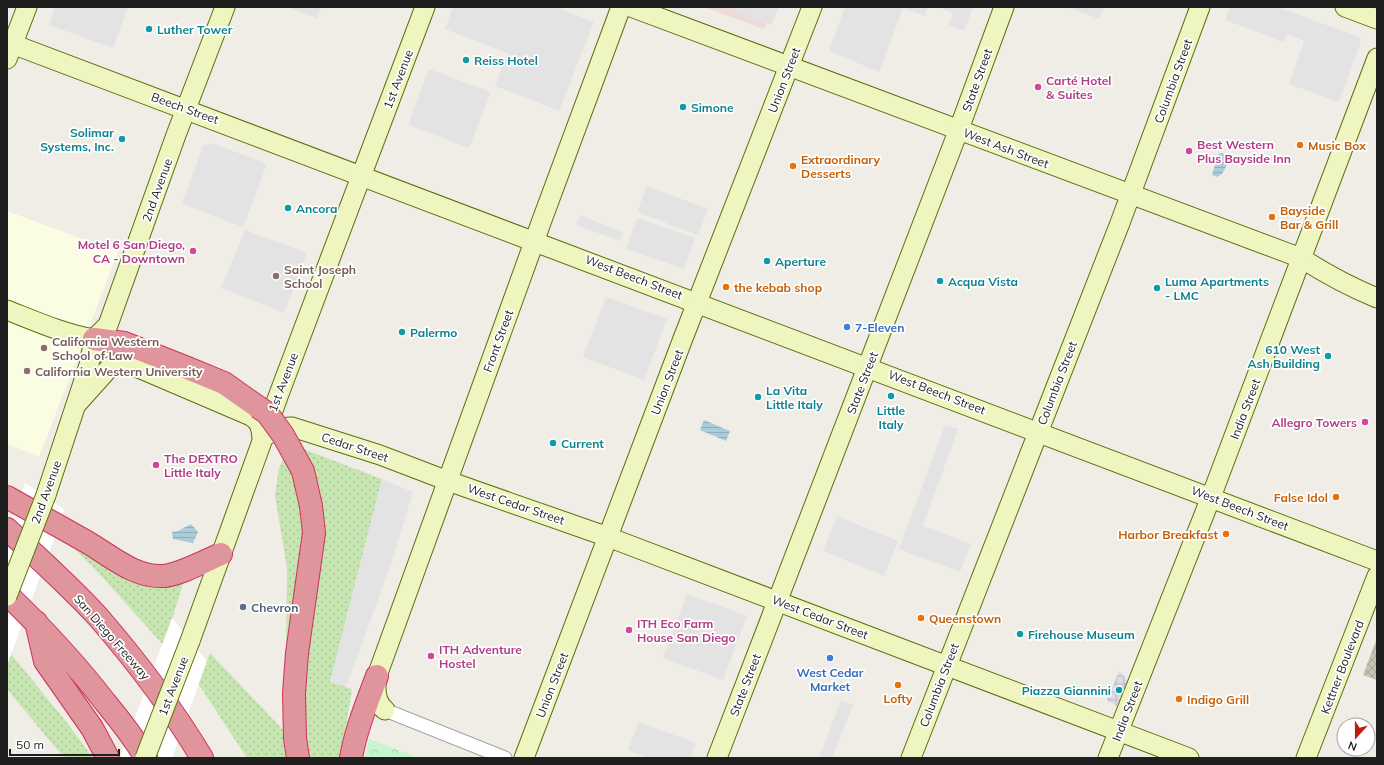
<svg xmlns="http://www.w3.org/2000/svg" width="1384" height="765" font-family="Mulish,sans-serif">
<defs>
<pattern id="construction-cross-hatch" width="8" height="8" patternUnits="userSpaceOnUse"><rect width="8" height="8" fill="#c2c3b2"/><path d="M0 0l8 8M0 8l8-8" fill="none" stroke="#a6a799"/></pattern>
<pattern id="grass-dots" width="8" height="8" patternUnits="userSpaceOnUse"><rect width="8" height="8" fill="#c6e5b0"/><path d="M2 2h.1M6 6h.1" fill="none" stroke="#aac497" stroke-width="1.8" stroke-linecap="round"/></pattern>
<pattern id="park-crowns" width="20" height="18" patternUnits="userSpaceOnUse"><rect width="20" height="18" fill="#c7f5ce"/><path d="M2 6a3 3 0 1 1 6 0M12 15a3 3 0 1 1 6 0" fill="none" stroke="#aad2b0"/></pattern>
<pattern id="plaza-grid" width="8" height="8" patternUnits="userSpaceOnUse"><rect width="8" height="8" fill="#dbdae5"/><path d="M0 4h8M4 0v8" fill="none" stroke="#bcbbc4"/></pattern>
<pattern id="water-rules" width="6" height="5" patternUnits="userSpaceOnUse"><rect width="6" height="5" fill="#aacbd9"/><path d="M0 2.5h6" fill="none" stroke="#92aeba"/></pattern>
</defs>
<rect width="100%" height="100%" fill="#efede6"/>
<path fill="#eedad7" d="M 704,7 L 772,7 L 764,29 Z"/>
<path fill="#fafde2" d="M 7,211 L 118,252 L 39,457 L 7,444 Z"/>
<path fill="url(#construction-cross-hatch)" d="M 1377,638 L 1377,680 L 1363,675 Z"/>
<g fill="url(#grass-dots)">
<path d="M 290,444 L 382,479 L 330,682 L 352,689 L 341,758 L 309,758 L 305,733 L 304,683 L 306,541 L 295,758 L 247,758 L 200,686 L 96,570 L 59,534 L 165,584 L 183,584 L 172,619 L 207,661 L 210,653 L 285,732 L 287,568 L 275,495 L 279,468 Z"/>
<path d="M 11,654 L 68,724 L 93,758 L 64,758 L 7,689 L 7,665 Z"/>
</g>
<path fill="url(#park-crowns)" d="M 369,739 L 420,758 L 365,758 Z"/>
<g fill="#e3e3e3">
<path d="M 55,7 L 128,7 L 113,48 L 49,25 Z"/>
<path d="M 288,7 L 321,7 L 317,18 Z"/>
<path d="M 453,7 L 555,7 L 594,22 L 559,111 L 495,86 L 507,53 L 445,29 Z"/>
<path d="M 735,7 L 779,7 L 771,25 L 733,10 Z"/>
<path d="M 845,7 L 928,7 L 925,16 L 903,8 L 879,72 L 829,51 Z"/>
<path d="M 938,7 L 973,7 L 964,31 L 949,25 L 953,13 Z"/>
<path d="M 1068,7 L 1104,7 L 1099,19 Z"/>
<path d="M 1230,7 L 1277,7 L 1359,37 L 1361,42 L 1339,102 L 1289,84 L 1304,41 L 1287,34 L 1284,42 L 1225,20 Z"/>
<path d="M 429,69 L 491,92 L 469,148 L 408,125 Z"/>
<path d="M 212,143 L 267,164 L 243,227 L 182,204 L 203,146 Z"/>
<path d="M 647,186 L 708,209 L 698,235 L 637,212 Z"/>
<path d="M 580,215 L 623,232 L 620,241 L 576,225 Z"/>
<path d="M 637,218 L 695,238 L 684,269 L 626,249 Z"/>
<path d="M 245,230 L 307,253 L 284,313 L 221,288 Z"/>
<path d="M 606,297 L 667,319 L 644,380 L 583,357 Z"/>
<path d="M 945,425 L 958,429 L 923,526 L 971,544 L 960,572 L 899,549 Z"/>
<path d="M 382,479 L 413,492 L 391,564 L 346,687 L 330,682 Z"/>
<path d="M 837,516 L 898,541 L 884,576 L 823,551 Z"/>
<path d="M 687,594 L 747,616 L 723,680 L 663,658 Z"/>
<path d="M 841,700 L 853,705 L 832,758 L 819,758 Z"/>
<path d="M 639,722 L 696,743 L 691,758 L 649,758 L 628,750 Z"/>
</g>
<path fill="url(#plaza-grid)" d="M 1119,671 L 1124,676 L 1127,681 L 1128,688 L 1119,708 L 1107,700 Z"/>
<g fill="url(#water-rules)">
<path d="M 1222,153 L 1227,155 L 1230,159 L 1222,174 L 1217,177 L 1212,175 L 1218,154 Z"/>
<path d="M 704,420 L 730,431 L 726,441 L 700,430 Z"/>
<path d="M 191,524 L 198,532 L 193,543 L 173,539 L 172,532 L 178,531 Z"/>
</g>
<g fill="#fff">
<path d="M 25,483 L 65,510 L 7,665 L 7,530 Z"/>
<path d="M 172,618 L 207,661 L 172,758 L 120,758 Z"/>
</g>
<g fill="none" stroke-linecap="round" stroke-linejoin="round">
<defs>
<path id="street" d="M 385,710 L 505,758"/>
<g id="secondary">
<path d="M 631,7 L 1301,258 C 1326,274 1350,287 1377,298"/>
<path d="M 1345,7 L 1377,19"/>
<path d="M 7,42 C 465,211 921,386 1377,561"/>
<path d="M 7,59 L 27,7"/>
<path d="M 7,310 C 35,321 64,334 94,339"/>
<path d="M 76,405 L 111,366 L 121,363 L 134,366 L 251,416 C 260,422 261,427 262,438 C 272,432 280,426 292,427 L 380,455 L 448,481 L 608,537 L 1189,758"/>
<path d="M 46,495 L 89,365 L 94,339 L 108,325 L 176,135 L 225,7"/>
<path d="M 190,641 L 279,394 L 425,7"/>
<path d="M 385,710 C 375,702 375,688 377,676 L 542,220 L 621,7"/>
<path d="M 524,758 L 682,341 L 812,7"/>
<path d="M 717,758 L 959,129 L 1004,7"/>
<path d="M 911,758 L 1120,223 L 1200,7"/>
<path d="M 1108,758 L 1211,497 L 1377,58"/>
<path d="M 1306,758 L 1377,576"/>
</g>
<g id="highway">
<path d="M 94,339 L 124,343 L 185,367 L 224,383 L 258,407"/>
<path d="M 7,497 C 34,512 60,527 87,542 C 111,556 135,578 164,576 C 181,574 205,561 221,554"/>
<path d="M 7,529 C 38,558 70,586 99,618 C 137,662 172,708 202,758"/>
<path d="M 7,594 C 42,628 75,663 105,702 C 120,720 134,738 146,758"/>
<path d="M 36,622 L 45,661 L 92,728 L 108,758"/>
<path d="M 298,758 L 295,738 L 294,693 L 297,653 L 314,533 L 311,506"/>
<path d="M 351,758 C 356,729 367,703 377,676"/>
</g>
</defs>
<use href="#street" stroke="#a3a3a3" stroke-width="15"/>
<use href="#secondary" stroke="#5d6f0e" stroke-width="21"/>
<use href="#highway" stroke="#cd335c" stroke-width="24"/>
<use href="#street" stroke="#fff" stroke-width="13"/>
<use href="#secondary" stroke="#eef5be" stroke-width="19"/>
<use href="#highway" stroke="#e0949c" stroke-width="22"/>
<defs>
<g id="secondary-bridge">
<path d="M 7,596 L 46,495"/>
<path d="M 145,758 L 190,641"/>
</g>
<path id="highway-bridge" d="M 258,407 L 267,413 L 283,435 L 303,471 L 311,506"/>
</defs>
<use href="#secondary-bridge" stroke="#5d6f0e" stroke-width="21" stroke-linecap="butt"/>
<use href="#highway-bridge" stroke="#cd335c" stroke-width="24" stroke-linecap="butt"/>
<use href="#secondary-bridge" stroke="#eef5be" stroke-width="19"/>
<use href="#highway-bridge" stroke="#e0949c" stroke-width="22"/>
</g>
<g fill="#0f9aa8" stroke="#fff" stroke-width="1.5">
<circle cx="149" cy="29" r="4"/>
<circle cx="466" cy="60" r="4"/>
<circle cx="683" cy="107" r="4"/>
<circle cx="122" cy="139" r="4"/>
<circle cx="288" cy="208" r="4"/>
<circle cx="767" cy="261" r="4"/>
<circle cx="940" cy="281" r="4"/>
<circle cx="1157" cy="288" r="4"/>
<circle cx="402" cy="332" r="4"/>
<circle cx="1328" cy="356" r="4"/>
<circle cx="891" cy="396" r="4"/>
<circle cx="758" cy="397" r="4"/>
<circle cx="553" cy="443" r="4"/>
<circle cx="1020" cy="634" r="4"/>
<circle cx="1119" cy="690" r="4"/>
</g>
<g fill="#d1479c" stroke="#fff" stroke-width="1.5">
<circle cx="1038" cy="87" r="4"/>
<circle cx="1189" cy="151" r="4"/>
<circle cx="193" cy="251" r="4"/>
<circle cx="1365" cy="422" r="4"/>
<circle cx="156" cy="465" r="4"/>
<circle cx="629" cy="630" r="4"/>
<circle cx="431" cy="656" r="4"/>
</g>
<g fill="#e8710a" stroke="#fff" stroke-width="1.5">
<circle cx="1300" cy="145" r="4"/>
<circle cx="793" cy="166" r="4"/>
<circle cx="1272" cy="217" r="4"/>
<circle cx="726" cy="287" r="4"/>
<circle cx="1336" cy="497" r="4"/>
<circle cx="1226" cy="534" r="4"/>
<circle cx="921" cy="618" r="4"/>
<circle cx="898" cy="685" r="4"/>
<circle cx="1179" cy="699" r="4"/>
</g>
<g fill="#8d6e63" stroke="#fff" stroke-width="1.5">
<circle cx="276" cy="276" r="4"/>
<circle cx="44" cy="348" r="4"/>
<circle cx="27" cy="371" r="4"/>
</g>
<g fill="#3f7fe0" stroke="#fff" stroke-width="1.5">
<circle cx="847" cy="327" r="4"/>
<circle cx="830" cy="658" r="4"/>
</g>
<circle fill="#5c6f8a" stroke="#fff" stroke-width="1.5" cx="243" cy="607" r="4"/>
<g text-anchor="middle" dominant-baseline="central" stroke-width="3.5" stroke-linejoin="round" paint-order="stroke">
<g font-size="12" font-weight="bold" fill="#0d838f" stroke="#fff" text-anchor="start">
<text x="157" y="29">Luther Tower</text>
<text x="474" y="60">Reiss Hotel</text>
<text x="691" y="107">Simone</text>
<text x="114" y="132" text-anchor="end">Solimar<tspan x="114" dy="14">Systems, Inc.</tspan></text>
<text x="296" y="208">Ancora</text>
<text x="775" y="261">Aperture</text>
<text x="948" y="281">Acqua Vista</text>
<text x="1165" y="281">Luma Apartments<tspan x="1165" dy="14">- LMC</tspan></text>
<text x="410" y="332">Palermo</text>
<text x="1320" y="349" text-anchor="end">610 West<tspan x="1320" dy="14">Ash Building</tspan></text>
<text x="766" y="390">La Vita<tspan x="766" dy="14">Little Italy</tspan></text>
<text x="891" y="410" text-anchor="middle">Little<tspan x="891" dy="14">Italy</tspan></text>
<text x="561" y="443">Current</text>
<text x="1028" y="634">Firehouse Museum</text>
<text x="1111" y="690" text-anchor="end">Piazza Giannini</text>
</g>
<g font-size="12" fill="#1f1f1f" stroke="#fff">
<text transform="translate(398 79) rotate(-69)">1st Avenue</text>
<text transform="translate(784 80) rotate(-69)">Union Street</text>
<text transform="translate(977 80) rotate(-70)">State Street</text>
<text transform="translate(1173 81) rotate(-70)">Columbia Street</text>
<text transform="translate(185 108) rotate(20)">Beech Street</text>
<text transform="translate(1006 148) rotate(21)">West Ash Street</text>
<text transform="translate(157 190) rotate(-70)">2nd Avenue</text>
<text transform="translate(634 277) rotate(21)">West Beech Street</text>
<text transform="translate(498 341) rotate(-70)">Front Street</text>
<text transform="translate(283 382) rotate(-69)">1st Avenue</text>
<text transform="translate(667 382) rotate(-69)">Union Street</text>
<text transform="translate(862 383) rotate(-69)">State Street</text>
<text transform="translate(1057 383) rotate(-69)">Columbia Street</text>
<text transform="translate(937 392) rotate(21)">West Beech Street</text>
<text transform="translate(1245 409) rotate(-69)">India Street</text>
<text transform="translate(355 447) rotate(18)">Cedar Street</text>
<text transform="translate(46 492) rotate(-70)">2nd Avenue</text>
<text transform="translate(516 504) rotate(19)">West Cedar Street</text>
<text transform="translate(1240 508) rotate(21)">West Beech Street</text>
<text transform="translate(820 617) rotate(21)">West Cedar Street</text>
<text transform="translate(112 637) rotate(49)">San Diego Freeway</text>
<text transform="translate(1342 667) rotate(-69)">Kettner Boulevard</text>
<text transform="translate(552 685) rotate(-69)">Union Street</text>
<text transform="translate(745 685) rotate(-69)">State Street</text>
<text transform="translate(939 685) rotate(-69)">Columbia Street</text>
<text transform="translate(173 686) rotate(-69)">1st Avenue</text>
<text transform="translate(1127 711) rotate(-69)">India Street</text>
</g>
<g font-size="12" font-weight="bold" fill="#b23c85" stroke="#fff" text-anchor="start">
<text x="1046" y="80">Carté Hotel<tspan x="1046" dy="14">&amp; Suites</tspan></text>
<text x="1197" y="144">Best Western<tspan x="1197" dy="14">Plus Bayside Inn</tspan></text>
<text x="185" y="244" text-anchor="end">Motel 6 San Diego,<tspan x="185" dy="14">CA - Downtown</tspan></text>
<text x="1357" y="422" text-anchor="end">Allegro Towers</text>
<text x="164" y="458">The DEXTRO<tspan x="164" dy="14">Little Italy</tspan></text>
<text x="637" y="623">ITH Eco Farm<tspan x="637" dy="14">House San Diego</tspan></text>
<text x="439" y="649">ITH Adventure<tspan x="439" dy="14">Hostel</tspan></text>
</g>
<g font-size="12" font-weight="bold" fill="#c56008" stroke="#fff" text-anchor="start">
<text x="1308" y="145">Music Box</text>
<text x="801" y="159">Extraordinary<tspan x="801" dy="14">Desserts</tspan></text>
<text x="1280" y="210">Bayside<tspan x="1280" dy="14">Bar &amp; Grill</tspan></text>
<text x="734" y="287">the kebab shop</text>
<text x="1328" y="497" text-anchor="end">False Idol</text>
<text x="1218" y="534" text-anchor="end">Harbor Breakfast</text>
<text x="929" y="618">Queenstown</text>
<text x="898" y="698" text-anchor="middle">Lofty</text>
<text x="1187" y="699">Indigo Grill</text>
</g>
<g font-size="12" font-weight="bold" fill="#785e54" stroke="#fff" text-anchor="start">
<text x="284" y="269">Saint Joseph<tspan x="284" dy="14">School</tspan></text>
<text x="52" y="341">California Western<tspan x="52" dy="14">School of Law</tspan></text>
<text x="35" y="371">California Western University</text>
</g>
<g font-size="12" font-weight="bold" fill="#366cbe" stroke="#fff" text-anchor="start">
<text x="855" y="327">7-Eleven</text>
<text x="830" y="672" text-anchor="middle">West Cedar<tspan x="830" dy="14">Market</tspan></text>
</g>
<g font-size="12" font-weight="bold" fill="#4e5e75" stroke="#fff" text-anchor="start">
<text x="251" y="607">Chevron</text>
</g>
</g>
<rect width="1384" height="765" fill="none" stroke="#1f1f1f" stroke-width="16"/>
<g transform="translate(1356 737) rotate(201)"><circle r="19" fill="#ffffff" stroke="#a5a5a5"/>
<path d="M0-3L7 15L0 10L-7 15Z" fill="#be1d10"/>
<text y="-6" font-size="11" font-weight="bold" text-anchor="middle" fill="#1f1f1f">N</text>
</g>
<path d="M10 749v6h109v-6" fill="none" stroke="#1f1f1f" stroke-width="2"/>
<text x="16" y="749" font-size="12" fill="#1f1f1f" stroke="#ffffff" stroke-width="3" paint-order="stroke">50 m</text>
</svg>
